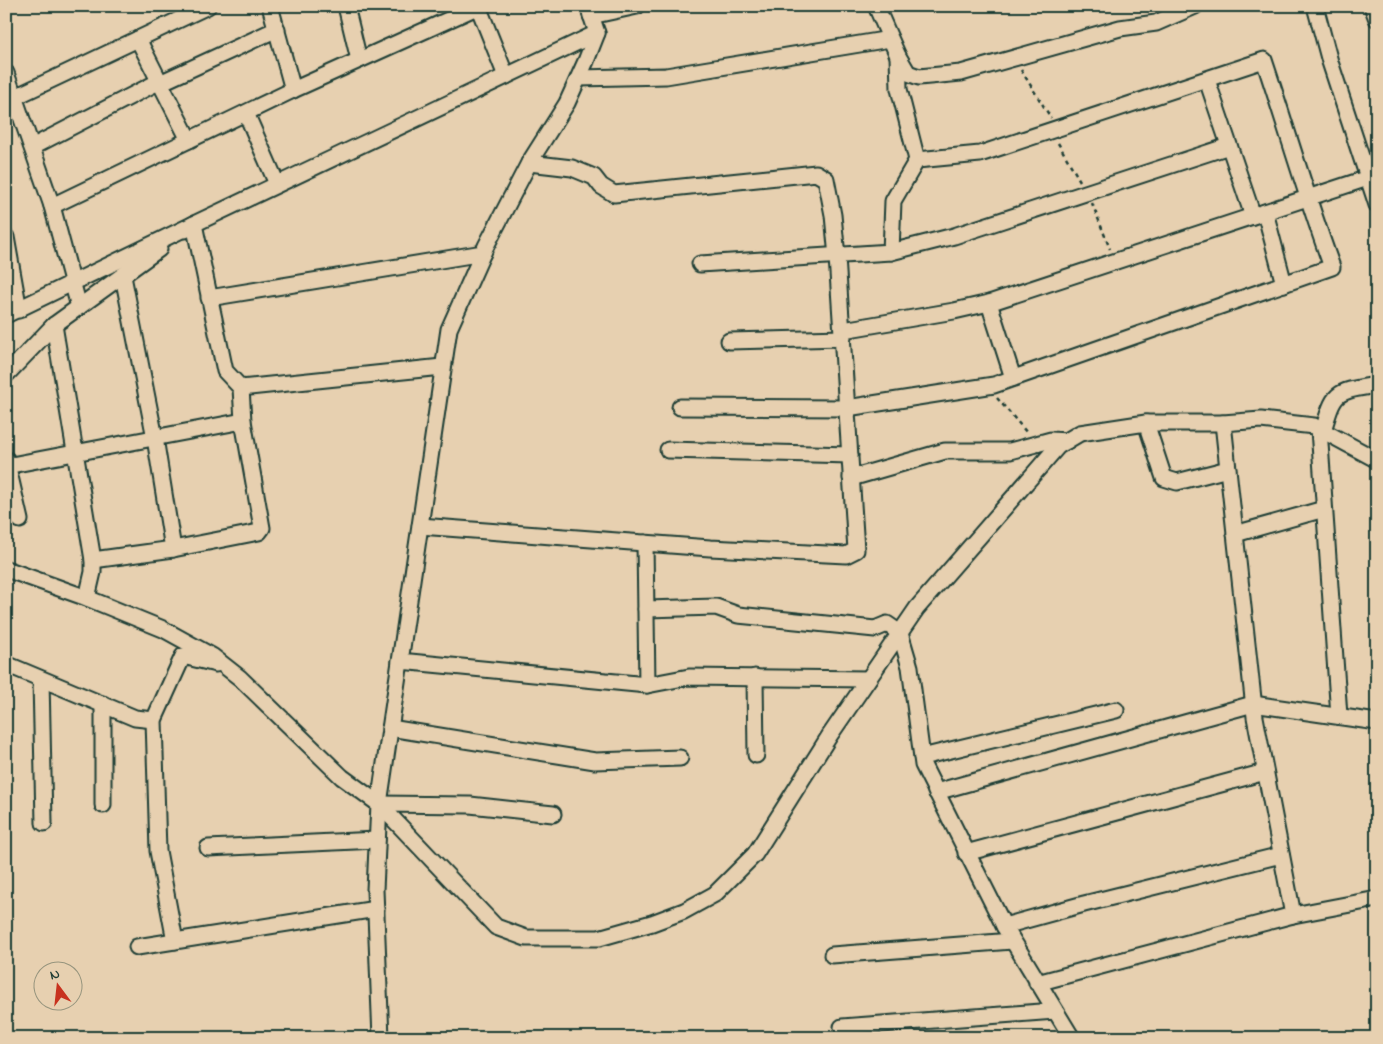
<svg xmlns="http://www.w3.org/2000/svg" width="1383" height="1044" font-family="'Indie Flower',sans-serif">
<rect width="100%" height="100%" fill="#e7d0b0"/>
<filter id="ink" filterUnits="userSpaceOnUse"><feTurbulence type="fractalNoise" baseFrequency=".02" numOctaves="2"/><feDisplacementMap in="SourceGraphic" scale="10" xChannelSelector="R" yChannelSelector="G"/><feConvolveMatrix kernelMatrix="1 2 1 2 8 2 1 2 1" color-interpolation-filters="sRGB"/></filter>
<g filter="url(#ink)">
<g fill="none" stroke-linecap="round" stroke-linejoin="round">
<!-- minor casing -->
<g stroke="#1f3d34" stroke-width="19">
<g id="minor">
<polyline points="270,6 293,90"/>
<polyline points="346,6 359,60"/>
<polyline points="478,6 506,76"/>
<polyline points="876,6 898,56 908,73 919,77 961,73 1120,28 1156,23 1195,6"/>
<polyline points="1315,6 1330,62 1377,205"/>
<polyline points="1372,6 1377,19"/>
<polyline points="591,16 637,6"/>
<polyline points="138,39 189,140"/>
<polyline points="6,73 52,206 79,307"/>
<polyline points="579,78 666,76 890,39"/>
<polyline points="1207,80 1253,216"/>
<polyline points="160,83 277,29"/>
<polyline points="15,97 208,6"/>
<polyline points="246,113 277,184"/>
<polyline points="32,147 160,81"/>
<polyline points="52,206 293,90 479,6"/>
<polyline points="1265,212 1284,284"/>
<polyline points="185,230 194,224 597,33"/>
<polyline points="6,237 19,310"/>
<polyline points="891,252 893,201 917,160 899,89 898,56"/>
<polyline points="700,264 891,252 954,236 1229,146"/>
<polyline points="123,276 155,438 173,549"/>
<polyline points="209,298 483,253"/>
<polyline points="989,303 1013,378"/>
<polyline points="6,315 194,224 225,371 241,388 243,421 262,528 259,532 173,549 93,560"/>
<polyline points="54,325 93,560 93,572 87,598"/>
<polyline points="843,330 954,311 989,303 1377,175"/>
<polyline points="729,341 843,338"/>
<polyline points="6,375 54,325 159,249"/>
<polyline points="241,388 442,367"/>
<path d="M680 407 847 408 994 385 1332 267C1307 199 1287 129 1264 60L980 154 917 160"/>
<polyline points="1146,423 1164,478 1177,482 1228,469"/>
<polyline points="1223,423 1255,717 1293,915"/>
<polyline points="1319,429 1339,716"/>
<path d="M1323 431C1335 390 1335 392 1377 385"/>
<polyline points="668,450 850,455"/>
<polyline points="6,459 20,520"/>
<polyline points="6,466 243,421"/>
<polyline points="851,478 945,451 1010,451 1051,440 1067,441"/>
<polyline points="420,526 710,548 846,555 856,550 837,257 833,215 826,179 816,173 614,194 601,186 594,177 572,168 529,163"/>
<polyline points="1235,534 1324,509"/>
<polyline points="645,543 647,685"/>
<polyline points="6,569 87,598 163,629 212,656 240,678 342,777 379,804 496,927 526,938 599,938 652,923 684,911 715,894 755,854 830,735 917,608 1058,446 1080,433 1146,423 1223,423 1261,420 1314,426 1377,460"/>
<polyline points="646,609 716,607 738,615 875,629 887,624 900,633 910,667 923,765 1004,926 1072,1038"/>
<polyline points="400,661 647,685 689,677 868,679"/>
<polyline points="6,664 135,718 154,720"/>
<polyline points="755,677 756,755"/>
<polyline points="41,679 44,823"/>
<polyline points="103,704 103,805"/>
<polyline points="390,728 595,761 680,758"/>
<polyline points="922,757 1116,710"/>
<polyline points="936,792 1253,704 1377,722"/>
<polyline points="379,804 470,805 553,814"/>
<polyline points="208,848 377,840"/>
<polyline points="966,853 1265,772"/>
<polyline points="1004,926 1084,904 1281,855"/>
<polyline points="175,941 158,851 154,720 183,656 216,664"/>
<polyline points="137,947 376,909"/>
<polyline points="832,955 1012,941"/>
<polyline points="1037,983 1293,915 1377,899"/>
<polyline points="842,1027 1055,1011"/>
<polyline points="381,1038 375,890 379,804 449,329 486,246 529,163 567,103 586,61 597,33 588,6"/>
</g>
</g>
<!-- path -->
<g stroke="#1f3d34" stroke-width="2.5" stroke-dasharray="4 4" stroke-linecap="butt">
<polyline points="1021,70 1051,118"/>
<polyline points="1058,143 1080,181"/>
<polyline points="1092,203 1110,249"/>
<polyline points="997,398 1028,434"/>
</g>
<!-- minor -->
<use href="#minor" stroke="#e7d0b0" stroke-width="15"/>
</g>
</g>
<!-- margin -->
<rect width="1383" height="1044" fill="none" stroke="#e7d0b0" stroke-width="25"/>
<rect x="12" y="12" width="1358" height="1019" fill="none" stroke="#1f3d34" stroke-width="2" filter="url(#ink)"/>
<!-- north arrow -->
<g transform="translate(58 986) rotate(345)"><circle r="24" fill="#e7d0b0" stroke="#97957e"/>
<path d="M0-4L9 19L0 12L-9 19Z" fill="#c8321e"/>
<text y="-8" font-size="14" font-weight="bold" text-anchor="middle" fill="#1f3d34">N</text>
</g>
</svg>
